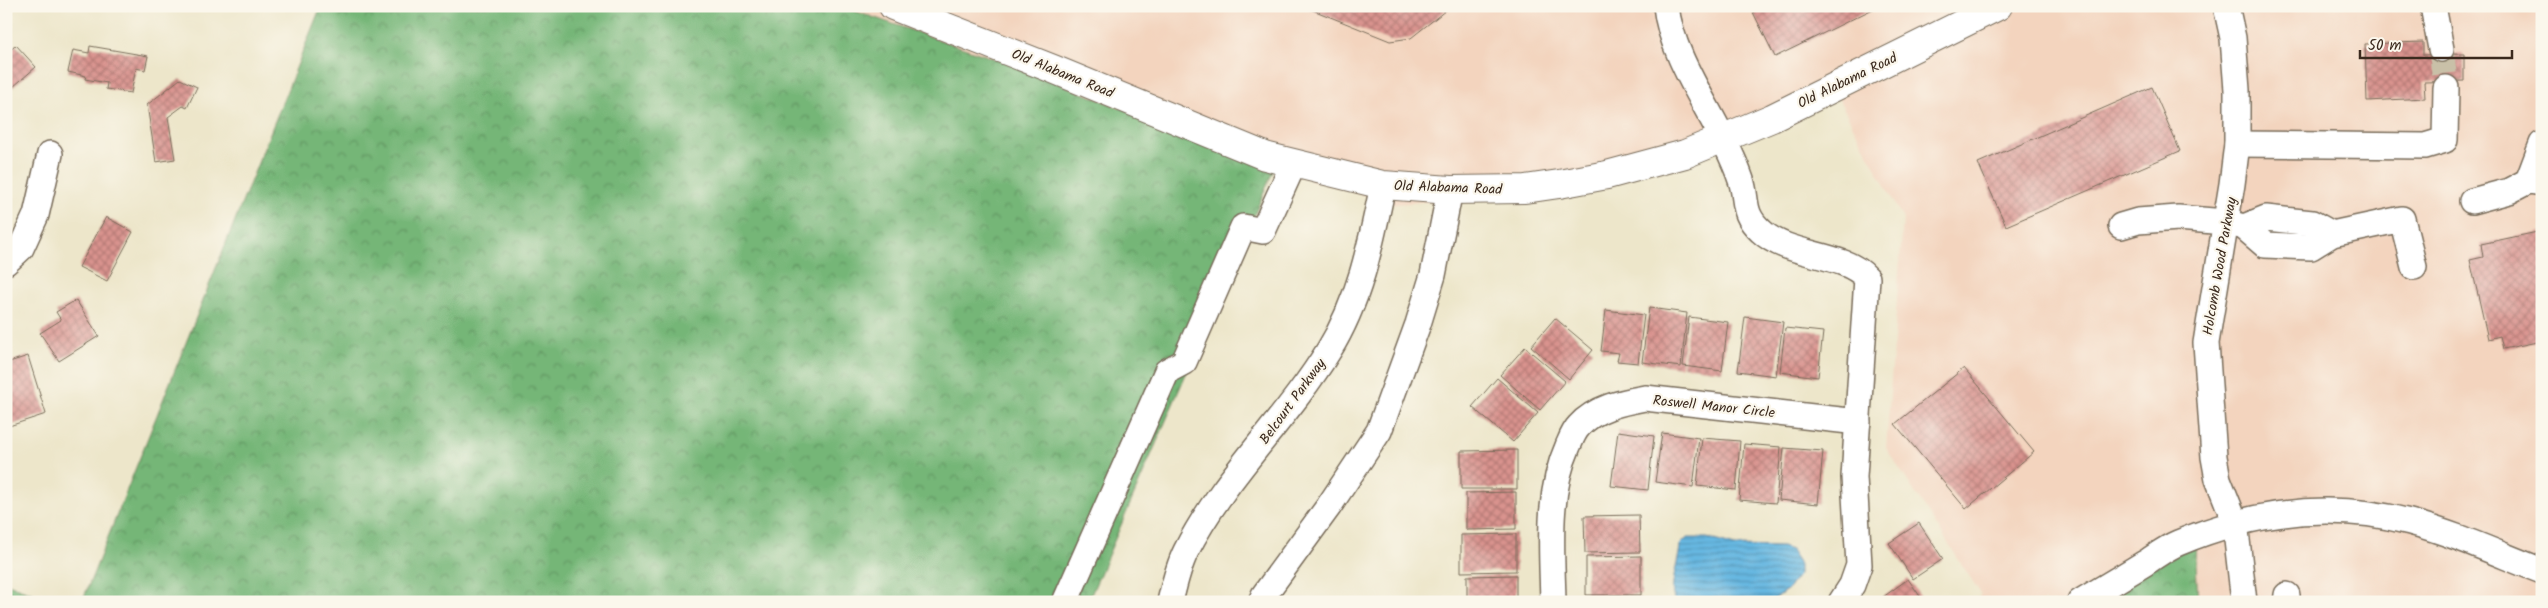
<svg xmlns="http://www.w3.org/2000/svg" width="2548" height="608" font-family="Kalam,sans-serif">
<defs>
<pattern id="forest-crowns" width="20" height="18" patternUnits="userSpaceOnUse" patternTransform="scale(1.25)"><rect width="20" height="18" fill="#75b677"/><path d="M2 6a3 3 0 1 1 6 0M12 15a3 3 0 1 1 6 0" fill="none" stroke="#619461"/></pattern>
<pattern id="water-rules" width="6" height="5" patternUnits="userSpaceOnUse" patternTransform="scale(1.25)"><rect width="6" height="5" fill="#66b7e1"/><path d="M0 2.5h6" fill="none" stroke="#5595b6"/></pattern>
<pattern id="building-cross-hatch" width="8" height="8" patternUnits="userSpaceOnUse" patternTransform="scale(1.25)"><rect width="8" height="8" fill="#d9938e"/><path d="M0 0l8 8M0 8l8-8" fill="none" stroke="#b17873"/></pattern>
</defs>
<rect width="100%" height="100%" fill="#fbf7ec"/>
<filter id="ink" filterUnits="userSpaceOnUse"><feTurbulence type="fractalNoise" baseFrequency=".02" numOctaves="2"/><feDisplacementMap in="SourceGraphic" scale="10" xChannelSelector="R" yChannelSelector="G"/><feConvolveMatrix kernelMatrix="1 2 1 2 8 2 1 2 1" color-interpolation-filters="sRGB"/></filter>
<filter id="wash" filterUnits="userSpaceOnUse"><feTurbulence type="fractalNoise" baseFrequency=".0096" numOctaves="4" result="noise"/><feDisplacementMap in="SourceGraphic" scale="20" xChannelSelector="R" yChannelSelector="G"/><feGaussianBlur stdDeviation="1.12" result="paint"/><feColorMatrix in="noise" values="0 0 0 0 0 0 0 0 0 0 0 0 0 0 0 0 0 1.4 0 .05"/><feComposite in="paint" operator="in"/></filter>
<g filter="url(#wash)">
<rect width="100%" height="100%" fill="#ede6ca"/>
<!-- built -->
<polygon fill="#f3d4be" points="840,6 2542,6 2542,602 1976,602 1981,594 1886,448 1903,219 1829,81 1742,128 1544,193 1395,204 1266,167 1005,62"/>
<!-- forest -->
<g fill="url(#forest-crowns)" stroke="#58704a">
<polygon points="321,6 840,6 1005,62 1274,169 1088,602 82,602"/>
<polygon points="2195,543 2198,602 2085,602"/>
<polygon points="6,583 53,602 6,602"/>
</g>
<!-- water -->
<path fill="url(#water-rules)" stroke="#507080" d="M1687 538H1707L1735 546 1782 547 1791 550 1799 562V574L1789 588 1771 602H1675C1668 586 1679 563 1680 545Z"/>
<g id="blocks">
<!-- building -->
<g fill="url(#building-cross-hatch)">
<polygon points="1303,6 1451,6 1411,38 1390,41"/>
<polygon points="1750,6 1879,6 1775,57"/>
<polygon points="2423,42 2423,55 2464,54 2464,81 2424,82 2425,98 2367,101 2365,44"/>
<polygon points="16,45 36,67 6,93 6,54"/>
<polygon points="90,46 148,56 145,70 136,68 131,93 106,89 107,83 85,79 86,76 68,72 73,50 89,53"/>
<polygon points="180,79 197,87 187,108 183,106 168,117 175,159 156,162 147,105"/>
<polygon points="2152,87 2180,151 2006,226 1978,163"/>
<polygon points="106,217 133,232 107,281 79,267"/>
<polygon points="2542,231 2542,341 2503,349 2500,336 2488,339 2470,260 2483,257 2481,244"/>
<polygon points="76,300 99,336 59,361 40,333 61,320 56,312"/>
<polygon points="1649,308 1687,313 1681,367 1642,362"/>
<polygon points="1606,310 1644,315 1638,363 1617,361 1619,353 1601,351"/>
<polygon points="1689,317 1728,322 1722,371 1683,366"/>
<polygon points="1745,317 1783,322 1776,376 1738,371"/>
<polygon points="1555,318 1593,350 1569,379 1531,346"/>
<polygon points="1785,328 1823,332 1818,377 1780,372"/>
<polygon points="1525,347 1565,381 1540,410 1500,375"/>
<polygon points="28,356 46,414 6,427 6,363"/>
<polygon points="1964,368 2034,452 1966,509 1895,424"/>
<polygon points="1497,378 1538,413 1513,442 1472,407"/>
<polygon points="1618,431 1654,436 1648,490 1611,486"/>
<polygon points="1662,433 1699,438 1693,487 1655,482"/>
<polygon points="1702,438 1740,441 1736,490 1697,486"/>
<polygon points="1744,444 1781,447 1776,503 1739,500"/>
<polygon points="1784,448 1823,451 1818,504 1779,500"/>
<polygon points="1517,450 1517,489 1461,489 1461,451"/>
<polygon points="1516,492 1516,529 1466,530 1466,493"/>
<polygon points="1639,515 1640,552 1585,553 1584,516"/>
<polygon points="1919,523 1943,559 1913,579 1889,543"/>
<polygon points="1516,534 1516,571 1461,572 1461,535"/>
<polygon points="1641,556 1641,595 1586,595 1586,557"/>
<polygon points="1516,575 1516,602 1467,602 1467,576"/>
<polygon points="1908,579 1924,602 1881,602 1879,600"/>
<rect x="1584" y="598" width="56" height="4"/>
</g>
</g>
</g>
<g filter="url(#ink)">
<use href="#blocks" fill-opacity="0" stroke="#796c5a" stroke-width="1"/>
<g fill="none" stroke-linecap="round" stroke-linejoin="round">
<!-- minor-tunnel -->
<polyline stroke="#c9c0a8" stroke-width="25" stroke-dasharray="25 12" stroke-linecap="butt" points="2441,49 2446,88"/>
<!-- minor casing -->
<g stroke="#796c5a" stroke-width="28">
<g id="minor">
<path d="M1666 6C1672 64 1722 123 1741 180 1748 201 1741 213 1761 231 1788 257 1844 252 1867 278L1854 477 1859 565 1852 585 1841 602"/>
<polyline points="2226,6 2233,38 2237,90 2237,144 2232,184 2206,343 2214,457 2218,479 2235,522 2244,602"/>
<polyline points="2433,6 2441,49"/>
<polyline points="2237,144 2425,146 2445,140 2446,88"/>
<polyline points="2528,181 2542,144"/>
<polyline points="2472,201 2509,191 2528,181 2542,183"/>
<polyline points="2121,226 2138,221 2178,218 2225,222 2244,227 2265,245 2311,247 2332,234 2402,219 2414,267"/>
<polyline points="2244,227 2266,218 2312,223 2332,234"/>
<polyline points="6,262 21,248 36,215 50,154"/>
<polyline points="1065,602 1167,371 1184,362 1243,227 1263,231 1293,165"/>
<path d="M1170 602C1174 585 1178 567 1186 551 1223 478 1286 420 1329 350 1360 300 1371 243 1383 185"/>
<polyline points="1261,602 1264,595 1329,506 1379,431 1418,324 1433,275 1450,190"/>
<path d="M1553 602C1552 550 1546 495 1568 446 1571 439 1574 431 1579 426 1595 408 1622 402 1645 398L1858 422"/>
<path d="M2080 602C2102 589 2124 576 2145 563 2156 556 2166 548 2178 543 2252 512 2331 501 2410 522 2455 534 2498 554 2542 571"/>
<polyline points="2286,602 2287,595"/>
</g>
</g>
<!-- major casing -->
<g stroke="#796c5a" stroke-width="30">
<polyline id="major" points="893,6 1053,69 1265,156 1383,185 1450,190 1525,189 1559,184 1607,175 1685,154 1772,118 1998,6"/>
</g>
<!-- minor -->
<use href="#minor" stroke="#fff" stroke-width="25"/>
<!-- major -->
<use href="#major" stroke="#fff" stroke-width="28"/>
</g>
</g>
<g text-anchor="middle" stroke-width="4.5" stroke-linejoin="round" paint-order="stroke">
<!-- street labels -->
<g font-size="14" fill="#3b2a1e" stroke="#fbf7ec">
<text transform="translate(1063 73) rotate(22)" y="5">Old Alabama Road</text>
<text transform="translate(1847 80) rotate(-26)" y="5">Old Alabama Road</text>
<text transform="translate(1448 187) rotate(2)" y="5">Old Alabama Road</text>
<text transform="translate(2219 266) rotate(-80)" y="5">Holcomb Wood Parkway</text>
<text transform="translate(1292 401) rotate(-54)" y="5">Belcourt Parkway</text>
<text transform="translate(1714 406) rotate(6)" y="5">Roswell Manor Circle</text>
</g>
</g>
<!-- margin -->
<rect width="2548" height="608" fill="none" stroke="#fbf7ec" stroke-width="25"/>
<!-- scale -->
<path d="M2360 50v8h152v-8" fill="none" stroke="#3b2a1e" stroke-width="2.5"/>
<text x="2368" y="50" font-size="15" fill="#3b2a1e" stroke="#fbf7ec" stroke-width="4" paint-order="stroke">50 m</text>
</svg>
